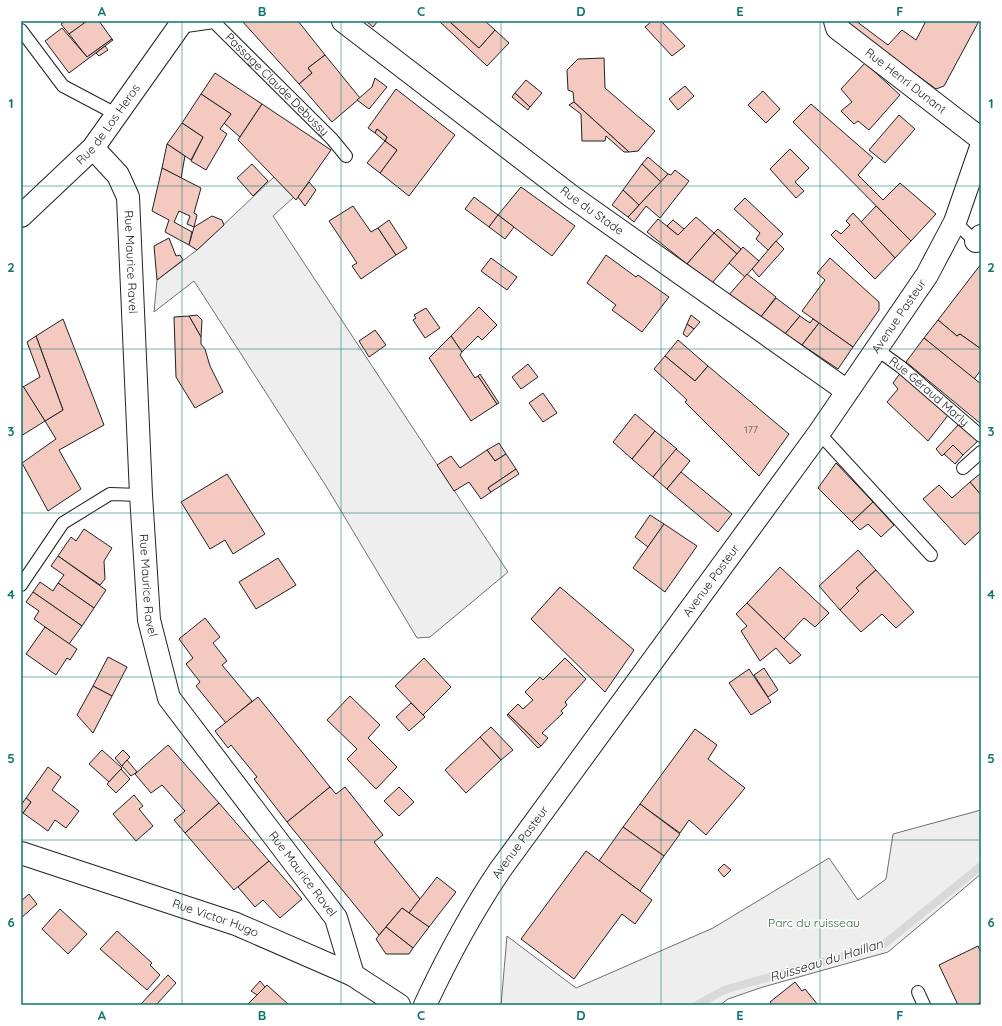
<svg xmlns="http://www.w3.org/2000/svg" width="1002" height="1026" font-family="Quicksand,sans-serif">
<rect width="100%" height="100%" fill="#fff"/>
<!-- green -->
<g fill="#eee" stroke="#6f6f6f">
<polygon points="274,177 294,197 273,216 508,572 430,637 417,638 326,486 194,281 154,312 157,280 197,250"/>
<polygon points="981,810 981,874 888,952 763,987 728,999 720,1005 501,1005 507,936 576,988 713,928 829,858 858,900 886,879 893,834"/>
</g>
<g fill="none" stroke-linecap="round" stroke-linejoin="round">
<!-- stream -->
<polyline stroke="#d9d9d9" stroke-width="8" points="697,1005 724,990 883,945 981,866"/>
</g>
<!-- building -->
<g fill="#f3c9c0" stroke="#222">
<polygon points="65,21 82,21 84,24 69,34 61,24"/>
<polygon points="87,21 99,21 112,39 87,57 69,34"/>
<polygon points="242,21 298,21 325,55 308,68 312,73 299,84"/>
<polygon points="366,21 378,21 373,27"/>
<polygon points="439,21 449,21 479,48 495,30 509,43 487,66"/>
<polygon points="449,21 485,21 495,30 479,48"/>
<polygon points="652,21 661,21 685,46 672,56 645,27"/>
<polygon points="851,21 856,21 888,45 902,30 916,40 926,21 979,21 944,86 936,89 847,24"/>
<polygon points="62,28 87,57 112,39 113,40 69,73 45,41"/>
<polygon points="105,46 108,50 99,56 96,53"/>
<polygon points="325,55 360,98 332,122 299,84 312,73 308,68"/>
<polygon points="604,58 605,88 655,131 638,151 629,152 574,102 573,92 568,90 567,70 578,59"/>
<polygon points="865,63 900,95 869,130 858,121 854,124 841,111 852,102 841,89"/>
<polygon points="215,73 262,104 240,137 224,123 231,114 201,94"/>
<polygon points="375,78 387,87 369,109 357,100 372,87"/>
<polygon points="526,80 542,93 530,107 515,93"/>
<polygon points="685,86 694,96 678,110 669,99"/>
<polygon points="396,89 455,135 409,196 380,173 397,150 385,141 387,137 377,129 375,133 368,128"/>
<polygon points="763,91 780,109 766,123 748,105"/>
<polygon points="515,93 530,107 528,110 512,97"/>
<polygon points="201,94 231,114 220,129 227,134 206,170 191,161 203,137 182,123"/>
<polygon points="574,102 629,152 624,152 606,136 605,141 582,141 581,114 569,105"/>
<polygon points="262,104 331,150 296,200 238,140"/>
<polygon points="811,104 873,158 858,175 883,200 900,183 936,214 911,241 793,122"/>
<polygon points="899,115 915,129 885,163 869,150"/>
<polygon points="182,123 203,137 191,160 167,144"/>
<polygon points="377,129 387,137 385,141 375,133"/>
<polygon points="385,141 397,150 380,173 367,163"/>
<polygon points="167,144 185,156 181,178 162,168"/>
<polygon points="790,149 809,168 795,182 804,191 796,198 770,169"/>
<polygon points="648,157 668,174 661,182 642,164"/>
<polygon points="252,164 268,181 253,196 237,178"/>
<polygon points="642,164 661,182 639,205 623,190"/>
<polygon points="162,168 201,188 194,213 197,215 194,227 187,224 190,216 179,211 174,222 192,232 189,245 165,232 169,220 152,211"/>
<polygon points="675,170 689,181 660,218 646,206 634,222 628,217 668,174 671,175"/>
<polygon points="309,182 316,190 305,206 298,197"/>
<polygon points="521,187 575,226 552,256 498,215"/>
<polygon points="623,190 639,205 628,217 612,205"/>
<polygon points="474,197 498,215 489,227 465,209"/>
<polygon points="745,198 783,234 768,250 756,239 760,233 734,209"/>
<polygon points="353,206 371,232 378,228 396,255 361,279 352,266 357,263 329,221"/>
<polygon points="876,206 911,241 895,258 861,222"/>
<polygon points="853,213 895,258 875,279 831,235 836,230 841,234 850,225 846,221"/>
<polygon points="498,215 514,227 505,239 489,227"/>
<polygon points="212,216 222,220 224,225 197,250 189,245 194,227"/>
<polygon points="696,217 714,233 687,264 647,232 658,219 678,235"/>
<polygon points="389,220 407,248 396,255 378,228"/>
<polygon points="673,220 684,229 678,235 667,226"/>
<polygon points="718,229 741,249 737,254 714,233"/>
<polygon points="714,233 737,254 712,283 687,264"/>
<polygon points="169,238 176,256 180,255 183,260 157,280 154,246"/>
<polygon points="776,241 784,249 759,277 752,269"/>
<polygon points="743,247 759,261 745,277 729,263"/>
<polygon points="606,255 636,277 638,275 669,297 642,332 612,310 616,305 587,283"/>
<polygon points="491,258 517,277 507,290 481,271"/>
<polygon points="830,258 879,302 879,310 853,347 802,311 825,280 817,273"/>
<polygon points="981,264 981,349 960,334 957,336 938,320"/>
<polygon points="747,274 776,297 760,318 728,296"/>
<polygon points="776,298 800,316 785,334 760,318"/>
<polygon points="479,307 497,325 482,340 478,336 462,352 451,336"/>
<polygon points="426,308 440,328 425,338 413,320 416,318 414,315"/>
<polygon points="197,315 202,320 201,337 189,316"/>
<polygon points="691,315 700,322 694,329 687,324"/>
<polygon points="189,316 201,337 201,344 205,349 210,366 223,392 195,408 176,377 174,317"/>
<polygon points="800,316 810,323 813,319 819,323 802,345 785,334"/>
<polygon points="63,319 104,425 59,450 81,489 48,511 22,463 56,439 45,421 63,410 36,336"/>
<polygon points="938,320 957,336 960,334 981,349 981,370 974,379 924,338"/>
<polygon points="819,323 853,347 838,369 802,345"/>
<polygon points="687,324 694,329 687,337 683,334"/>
<polygon points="375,330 386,345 369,357 359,341"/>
<polygon points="36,336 63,410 45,421 23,387 40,377 27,342"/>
<polygon points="451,336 462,352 460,355 475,378 478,376 497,404 471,421 429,358"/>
<polygon points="924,338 981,384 981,424 906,362"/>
<polygon points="678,340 708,366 695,381 665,356"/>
<polygon points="665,356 695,381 708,366 789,434 759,476 685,402 687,400 654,369"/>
<polygon points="528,364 538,377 521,389 512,377"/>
<polygon points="901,372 949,414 928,441 887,402 898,389 893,383"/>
<polygon points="480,374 499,403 497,404 478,376"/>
<polygon points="23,386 45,421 21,436 21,387"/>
<polygon points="543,393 557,413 543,422 529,403"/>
<polygon points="635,414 655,431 632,459 613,442"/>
<polygon points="960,423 979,440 963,455 953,445 942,456 936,449"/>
<polygon points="655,431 677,449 653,477 632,459"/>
<polygon points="499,443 506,454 495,461 487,450"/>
<polygon points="953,445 963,455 955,464 944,454"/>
<polygon points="676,449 690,461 667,489 653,477"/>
<polygon points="487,450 495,461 506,454 516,469 488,488 491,492 481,499 469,482 454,491 437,465 451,456 460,468"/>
<polygon points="836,463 873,502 852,522 818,488"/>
<polygon points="516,469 519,474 491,492 488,488"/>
<polygon points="681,472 732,514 718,532 667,489"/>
<polygon points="981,473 981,495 970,482"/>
<polygon points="227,474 265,534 233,554 225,540 210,549 181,502"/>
<polygon points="970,482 981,495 981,530 965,545 923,499 939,485 952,498"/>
<polygon points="873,502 894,525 881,537 868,524 860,530 852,522"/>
<polygon points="650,515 664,524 648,547 635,537"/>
<polygon points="664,524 697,546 665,592 633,568"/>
<polygon points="84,529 112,548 104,561 105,579 100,585 58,556 71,537 76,541"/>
<polygon points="858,550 876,570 856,588 859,591 840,610 819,586"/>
<polygon points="58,556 106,590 94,608 58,583 64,575 51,566"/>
<polygon points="278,558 296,585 256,609 239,582"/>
<polygon points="780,567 829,613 815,627 804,618 784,639 747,603"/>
<polygon points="876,570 914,612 896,628 882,614 861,632 840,610 859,591 856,588"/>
<polygon points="40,582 53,591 58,583 94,608 82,626 33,592"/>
<polygon points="560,587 634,650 605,692 531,619"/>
<polygon points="33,592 82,626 69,644 34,619 39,611 26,602"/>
<polygon points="747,603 784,639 801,655 790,664 776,648 760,661 741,631 747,626 736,614"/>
<polygon points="205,618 220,637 213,643 227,661 222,665 252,701 226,723 196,686 200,682 186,664 193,658 179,639"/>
<polygon points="45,627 77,649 70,660 67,658 56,675 26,654"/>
<polygon points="108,657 127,667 112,696 93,686"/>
<polygon points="424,658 451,687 423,715 395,686"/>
<polygon points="565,658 586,679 565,702 567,705 561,711 563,713 542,733 548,738 541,746 508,714 518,704 523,709 533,700 525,692 540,677 543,680"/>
<polygon points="764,668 778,690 768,697 754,675"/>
<polygon points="749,669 771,702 751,715 729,683"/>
<polygon points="93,686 112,696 93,733 77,715"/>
<polygon points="350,696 380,725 368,738 397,767 376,789 347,759 357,749 327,720"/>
<polygon points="258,697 330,787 287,822 254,779 257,777 231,745 228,748 215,731"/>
<polygon points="411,703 425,717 409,731 396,717"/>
<polygon points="508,714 541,746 538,748 507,715"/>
<polygon points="491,727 513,750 501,760 480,737"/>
<polygon points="695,729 717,745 708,759 745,788 706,835 689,820 680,833 640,804"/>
<polygon points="480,737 501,760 466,793 445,770"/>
<polygon points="168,745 219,803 185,833 174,820 185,811 162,785 151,793 135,774"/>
<polygon points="102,750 122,768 109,782 89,764"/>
<polygon points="123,750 130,757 122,766 115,758"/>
<polygon points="127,760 137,772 131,776 122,766"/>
<polygon points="48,767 61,777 52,790 79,811 66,828 55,820 48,831 23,813 31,802 26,798"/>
<polygon points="121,769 130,779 116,793 107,784"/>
<polygon points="330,787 336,794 345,787 383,835 374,842 420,899 409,913 402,908 379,935 287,822"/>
<polygon points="399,787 414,802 399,816 384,801"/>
<polygon points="134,795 143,806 139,809 153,826 136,841 113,814"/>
<polygon points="26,798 31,802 23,813 21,812 21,805"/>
<polygon points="219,803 269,861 234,890 185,833"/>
<polygon points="640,804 680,834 664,856 623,827"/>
<polygon points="623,827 664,856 640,891 599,861"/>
<polygon points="586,851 652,900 635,924 622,914 574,979 521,939"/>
<polygon points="269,861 302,899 280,918 263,900 255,907 238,887"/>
<polygon points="724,864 731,870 724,877 718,870"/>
<polygon points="437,877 456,892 429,927 409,913"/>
<polygon points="29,894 37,904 21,918 21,901"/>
<polygon points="402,908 429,927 413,948 386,927"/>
<polygon points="60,909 87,934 68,954 42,929"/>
<polygon points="386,927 413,948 409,954 386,954 376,939"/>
<polygon points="117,931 152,963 150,965 160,975 147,990 100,949"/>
<polygon points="978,946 981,953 981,1002 976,1005 958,1005 939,965"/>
<polygon points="168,975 176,983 156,1005 140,1005"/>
<polygon points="260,981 265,987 257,995 251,991"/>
<polygon points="795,982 802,991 805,989 818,1005 772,1005 770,1002"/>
<polygon points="267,985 289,1005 247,1005"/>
</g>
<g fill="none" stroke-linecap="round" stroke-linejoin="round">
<!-- lane casing -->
<g stroke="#222" stroke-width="14">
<g id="lane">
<path id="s1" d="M177 25 179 27 214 22 332 139 346 156"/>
<polyline points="21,30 63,86 116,114"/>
<polyline points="955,222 979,245"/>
<path id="s2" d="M876 349 901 367 981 436"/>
<polyline points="819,433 931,555"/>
<polyline points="963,468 981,452"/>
<polyline points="21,585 63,523 110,494 141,495"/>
<polyline points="918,992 924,1005"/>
</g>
</g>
<!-- street casing -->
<g stroke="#222" stroke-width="24">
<g id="street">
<path id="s3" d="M343 21 571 196 847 391"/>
<path id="s4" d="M835 21 837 28 981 139"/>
<path id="s5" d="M93 148 118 175 128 197 141 495 149 620 169 698 336 918 353 975"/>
<polyline points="976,241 981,236"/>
</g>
</g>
<!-- secondary casing -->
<g stroke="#222" stroke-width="24">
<g id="secondary">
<path id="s6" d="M21 216 93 148 183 21"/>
<path id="s7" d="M21 853 236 924 353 975 399 1005"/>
<path id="s8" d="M425 1005C447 958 471 913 500 870L819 433 927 275 955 222 981 147"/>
</g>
</g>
<!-- lane -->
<use href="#lane" stroke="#fff" stroke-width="12"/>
<!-- street -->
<use href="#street" stroke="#fff" stroke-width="22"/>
<!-- secondary -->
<use href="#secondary" stroke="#fff" stroke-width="22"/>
</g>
<!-- grid -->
<path fill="none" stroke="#0f766e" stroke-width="1" stroke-opacity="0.55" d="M182 21V1005M341 21V1005M501 21V1005M661 21V1005M820 21V1005M21 186H981M21 349H981M21 513H981M21 677H981M21 840H981"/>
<g text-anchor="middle" stroke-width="3" stroke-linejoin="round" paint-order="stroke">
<!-- number labels -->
<g font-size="10" fill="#564c4a">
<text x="751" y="433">177</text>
</g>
<!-- street labels -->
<g font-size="12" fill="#222" stroke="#fff">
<text dy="4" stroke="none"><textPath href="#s4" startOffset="94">Rue Henri Dunant</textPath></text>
<text dy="4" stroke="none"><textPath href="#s1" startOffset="127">Passage Claude Debussy</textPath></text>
<text dy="4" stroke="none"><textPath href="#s6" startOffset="127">Rue de Los Heros</textPath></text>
<text dy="4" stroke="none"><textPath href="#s3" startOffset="313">Rue du Stade</textPath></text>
<text dy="4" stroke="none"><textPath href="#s5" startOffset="126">Rue Maurice Ravel</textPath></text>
<text dy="4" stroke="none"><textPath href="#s8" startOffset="837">Avenue Pasteur</textPath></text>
<text dy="4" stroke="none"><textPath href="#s2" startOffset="68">Rue Géraud Marly</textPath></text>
<text dy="4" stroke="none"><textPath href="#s8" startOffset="513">Avenue Pasteur</textPath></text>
<text dy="4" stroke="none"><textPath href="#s5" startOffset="450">Rue Maurice Ravel</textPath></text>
<text dy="4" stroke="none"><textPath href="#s8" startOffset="189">Avenue Pasteur</textPath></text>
<text dy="4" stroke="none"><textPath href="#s5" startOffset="786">Rue Maurice Ravel</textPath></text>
<text dy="4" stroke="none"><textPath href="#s7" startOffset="205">Rue Victor Hugo</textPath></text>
</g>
<!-- park labels -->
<g font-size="12" fill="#2f5e38" stroke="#fff">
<text x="814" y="927">Parc du ruisseau</text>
</g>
<!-- water labels -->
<g font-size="13" font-style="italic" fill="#222" stroke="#fff">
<text transform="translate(826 960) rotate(-17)" y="5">Ruisseau du Haillan</text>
</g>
</g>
<!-- border -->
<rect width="1002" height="1026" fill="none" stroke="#ffffff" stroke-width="44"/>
<rect x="22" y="22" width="958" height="982" fill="none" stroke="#0f766e" stroke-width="1.5"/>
<g font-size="13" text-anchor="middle" font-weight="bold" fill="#0f766e">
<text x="102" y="16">A</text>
<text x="262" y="16">B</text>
<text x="421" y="16">C</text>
<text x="581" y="16">D</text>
<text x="740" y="16">E</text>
<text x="900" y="16">F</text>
<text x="11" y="108">1</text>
<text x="991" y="108">1</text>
<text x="11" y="272">2</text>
<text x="991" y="272">2</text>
<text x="11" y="436">3</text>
<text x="991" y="436">3</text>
<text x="11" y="599">4</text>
<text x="991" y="599">4</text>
<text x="11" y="763">5</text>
<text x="991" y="763">5</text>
<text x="11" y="927">6</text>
<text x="991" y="927">6</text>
<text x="102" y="1020">A</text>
<text x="262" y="1020">B</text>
<text x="421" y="1020">C</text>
<text x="581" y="1020">D</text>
<text x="740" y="1020">E</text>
<text x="900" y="1020">F</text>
</g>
</svg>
